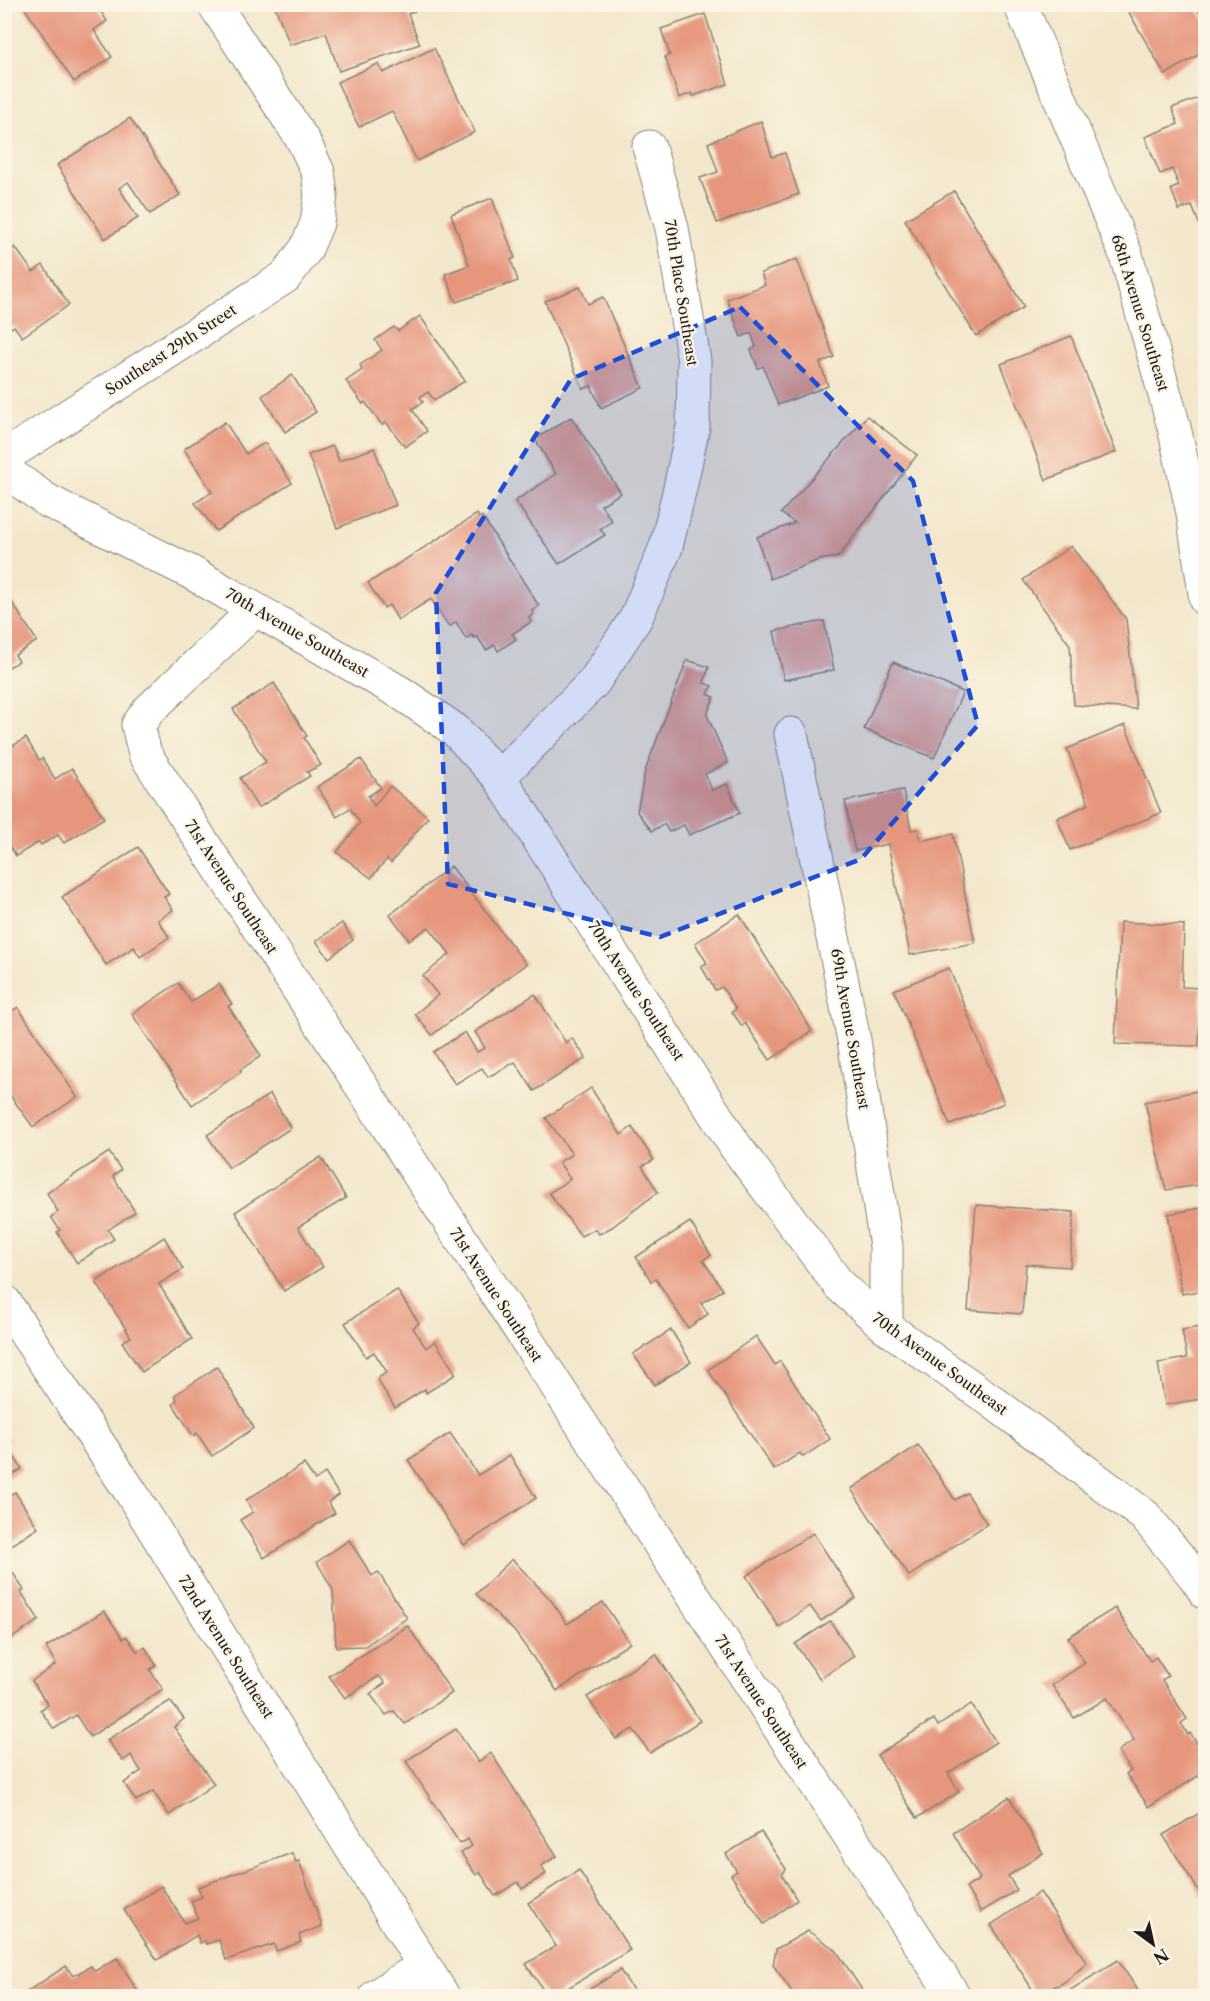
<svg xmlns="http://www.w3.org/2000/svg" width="1210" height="2001" font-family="'Libre Caslon Text',serif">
<rect width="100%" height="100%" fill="#fcf5e5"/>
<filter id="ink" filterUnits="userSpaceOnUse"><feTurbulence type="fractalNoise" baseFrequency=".0167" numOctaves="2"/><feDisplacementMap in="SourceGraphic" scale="12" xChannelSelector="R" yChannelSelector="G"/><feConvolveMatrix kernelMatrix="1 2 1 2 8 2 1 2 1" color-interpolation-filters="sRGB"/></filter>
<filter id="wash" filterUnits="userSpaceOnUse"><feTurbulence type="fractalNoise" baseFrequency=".008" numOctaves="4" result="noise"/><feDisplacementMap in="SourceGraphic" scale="24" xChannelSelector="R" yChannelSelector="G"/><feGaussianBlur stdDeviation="1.35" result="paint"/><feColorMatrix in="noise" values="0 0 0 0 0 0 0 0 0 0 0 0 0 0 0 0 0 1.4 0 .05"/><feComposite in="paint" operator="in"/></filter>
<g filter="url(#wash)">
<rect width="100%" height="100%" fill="#f3e7cb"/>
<g id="blocks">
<!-- building -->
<g fill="#e6967d">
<polygon points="22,4 96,4 107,21 94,30 112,57 74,82"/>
<polygon points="274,4 413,4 415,11 408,14 420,44 339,71 326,33 290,45"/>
<polygon points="1124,4 1194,4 1206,23 1206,50 1165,75"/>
<polygon points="705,14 728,84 693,96 692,93 679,98 665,57 670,55 661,29"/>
<polygon points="434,48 475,132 417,161 392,111 359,127 337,82 378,64 383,73"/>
<polygon points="1206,95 1206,224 1200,226 1192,206 1179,210 1171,189 1179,186 1172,169 1160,174 1145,137 1178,124 1172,108"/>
<polygon points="130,118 180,195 150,214 128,182 119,188 138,218 105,239 57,165"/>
<polygon points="761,121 772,157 785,153 799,194 717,223 700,178 718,172 708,143"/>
<polygon points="954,191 1024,307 976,336 905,220"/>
<polygon points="492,198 515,258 511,260 518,281 456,302 445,274 469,265 451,214"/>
<polygon points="15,247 33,272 43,265 69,305 22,337 14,326 6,331 4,329 4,253"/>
<polygon points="797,259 834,357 820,363 828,386 778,405 763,366 758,368 751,350 756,347 751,333 741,337 727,299 765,285 761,273"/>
<polygon points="580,287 588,304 603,297 643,388 601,408 591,386 583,389 545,301"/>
<polygon points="420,316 465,381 434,400 428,392 420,397 423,402 412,409 427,431 405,447 386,422 382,425 365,402 363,404 346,381 362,370 360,365 382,350 375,340 394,327 398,331"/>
<polygon points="1071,336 1116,452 1046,480 1001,364"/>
<polygon points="292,375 316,412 285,432 262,396"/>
<polygon points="867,416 917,455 838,557 819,560 770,579 757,537 795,523 781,513"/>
<polygon points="571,417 621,493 601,505 612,521 600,529 605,535 559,564 515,501 556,474 535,439"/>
<polygon points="225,422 246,454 265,443 292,483 216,531 195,503 212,492 184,449"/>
<polygon points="333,446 339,461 374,448 396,505 337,528 308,455"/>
<polygon points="477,514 479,518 482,516 539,606 532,611 534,614 529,617 531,622 512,634 516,639 498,651 495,645 486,650 477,636 474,638 472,635 466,639 456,622 449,627 431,599 398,620 389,605 384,608 368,583"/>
<polygon points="1071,546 1126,619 1136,709 1074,705 1070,645 1023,580"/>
<polygon points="4,590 37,641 15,655 19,661 4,670"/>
<polygon points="824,621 834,670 784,680 774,631"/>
<polygon points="687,660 709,667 704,683 712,686 708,694 714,697 707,715 728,763 705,774 712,790 727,784 740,813 689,835 684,825 669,832 664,824 652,831 637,812 645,771"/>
<polygon points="893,662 963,692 934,758 864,729"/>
<polygon points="274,683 307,736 304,738 321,765 307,772 310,776 258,808 240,778 266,762 233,709"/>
<polygon points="1125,725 1161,813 1070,850 1057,818 1089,804 1067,749"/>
<polygon points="26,738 39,760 42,758 55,779 72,768 104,818 64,843 58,835 41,845 39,842 16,856 4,838 4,751"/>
<polygon points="361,759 381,788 368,796 374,806 390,786 428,817 391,863 387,859 371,878 337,852 360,823 350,808 337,817 317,787"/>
<polygon points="903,790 911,830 918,829 920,841 953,834 975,943 910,955 888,844 855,851 845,801"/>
<polygon points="138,847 169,894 164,897 173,910 158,920 169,937 140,957 134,947 106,965 62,897"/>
<polygon points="451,866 526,964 432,1035 415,1014 438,995 423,976 450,954 429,927 409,940 390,915"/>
<polygon points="739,914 812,1031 770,1060 745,1023 742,1026 732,1012 736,1009 722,987 715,990 701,966 707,963 695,943"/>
<polygon points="1120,922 1184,925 1182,987 1201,988 1199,1046 1115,1044"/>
<polygon points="342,923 353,940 329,958 316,941"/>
<polygon points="949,968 1004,1103 950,1125 894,990"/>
<polygon points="178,983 191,1002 219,984 232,1004 228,1006 261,1056 240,1070 241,1072 192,1105 132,1014"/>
<polygon points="535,994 566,1043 572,1038 586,1058 534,1091 515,1062 488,1077 482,1068 455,1084 433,1052 465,1032 477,1052 485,1048 475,1032"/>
<polygon points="18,1007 77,1097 33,1127 4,1087 4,1016"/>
<polygon points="591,1088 621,1135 632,1127 654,1160 642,1166 658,1192 612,1227 599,1234 595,1229 581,1236 549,1193 570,1179 559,1162 572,1154 546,1118"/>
<polygon points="1206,1089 1206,1184 1166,1190 1145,1102"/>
<polygon points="270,1094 291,1128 229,1168 207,1135"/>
<polygon points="109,1152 121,1170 113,1176 135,1212 108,1230 114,1239 77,1263 57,1232 60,1230 51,1217 58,1212 47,1193"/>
<polygon points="321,1157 346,1198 298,1227 323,1267 284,1291 235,1212"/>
<polygon points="976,1205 1074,1212 1070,1267 1026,1264 1022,1314 968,1310"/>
<polygon points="1206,1207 1206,1290 1182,1294 1168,1214"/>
<polygon points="690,1222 711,1255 703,1260 723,1290 701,1303 708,1314 688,1328 656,1279 651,1281 636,1257"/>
<polygon points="164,1237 183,1269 159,1284 192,1339 142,1372 122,1342 131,1337 96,1282"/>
<polygon points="397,1290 419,1323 413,1328 426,1348 435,1341 456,1374 426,1393 425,1389 395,1408 377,1379 387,1372 374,1352 366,1357 345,1323"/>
<polygon points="1206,1326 1206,1421 1204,1421 1201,1399 1165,1405 1158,1363 1187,1358 1182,1330"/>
<polygon points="671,1330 691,1362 655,1385 633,1354"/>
<polygon points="756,1336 775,1365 780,1361 830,1439 803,1457 800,1453 774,1470 708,1370"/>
<polygon points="217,1367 254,1428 212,1456 197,1433 193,1436 173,1404 177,1400 175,1395"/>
<polygon points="5,1433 9,1440 5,1443 22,1469 4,1480"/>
<polygon points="450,1433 478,1475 510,1455 536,1498 464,1545 408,1460"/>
<polygon points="918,1445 955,1500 967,1493 987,1524 909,1576 851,1489"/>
<polygon points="304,1464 315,1480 325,1473 339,1495 328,1502 335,1513 264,1558 240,1520 253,1512 246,1500"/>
<polygon points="15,1492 38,1528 4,1550 4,1498"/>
<polygon points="813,1533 856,1598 821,1621 810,1606 779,1627 746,1576"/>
<polygon points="349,1540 372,1576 378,1572 407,1618 365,1646 336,1647 333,1590 317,1562"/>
<polygon points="512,1559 551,1600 567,1624 603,1602 630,1643 557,1691 515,1632 476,1594"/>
<polygon points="6,1562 24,1590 21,1592 39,1620 9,1640 4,1633 4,1563"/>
<polygon points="1115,1608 1150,1661 1156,1657 1168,1676 1162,1680 1187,1719 1181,1723 1188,1735 1190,1733 1206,1757 1206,1771 1149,1807 1126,1774 1131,1771 1118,1751 1134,1740 1107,1698 1074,1718 1052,1685 1085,1663 1068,1637"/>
<polygon points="104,1611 123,1639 126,1636 137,1651 145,1647 156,1665 150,1670 163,1689 90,1737 76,1715 54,1729 40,1710 48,1705 32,1681 56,1664 46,1647"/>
<polygon points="830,1621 854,1656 820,1679 795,1644"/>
<polygon points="408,1626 452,1693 405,1724 394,1711 386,1715 370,1694 385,1683 379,1676 345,1698 329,1676"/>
<polygon points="656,1654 700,1721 650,1753 633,1729 616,1739 587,1697"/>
<polygon points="170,1701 184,1719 174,1727 214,1784 169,1815 153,1791 136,1801 124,1783 141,1771 131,1755 123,1761 107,1740"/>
<polygon points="971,1704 996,1742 948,1773 959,1792 917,1818 877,1755 934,1719 938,1726"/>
<polygon points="456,1729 478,1762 491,1753 557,1856 541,1866 546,1874 522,1889 518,1882 495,1896 480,1872 476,1875 461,1853 472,1846 468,1839 460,1844 406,1761"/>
<polygon points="1009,1797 1043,1853 1008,1876 1017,1890 981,1912 966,1888 980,1879 953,1833"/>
<polygon points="1206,1809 1206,1902 1163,1835"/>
<polygon points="761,1832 786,1869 782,1875 797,1900 764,1924 731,1875 737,1871 726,1854"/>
<polygon points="292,1853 296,1862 299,1861 322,1926 299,1935 301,1942 276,1951 274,1944 226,1960 219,1940 206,1944 205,1941 200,1943 197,1935 157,1960 124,1910 161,1886 185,1923 198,1918 191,1901 202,1897 198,1887"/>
<polygon points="579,1870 630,1950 555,1996 547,1996 526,1964 556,1946 528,1903"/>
<polygon points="1040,1892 1087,1963 1063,1983 1036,1995 991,1925"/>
<polygon points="808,1931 836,1950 866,1996 795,1996 773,1965 776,1949"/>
<polygon points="117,1958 140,1995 139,1996 31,1996 28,1991 66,1966 73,1976 91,1966 95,1971"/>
<polygon points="1118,1960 1139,1992 1132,1996 1061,1996"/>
<polygon points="620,1970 637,1996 579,1996"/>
</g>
</g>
</g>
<g filter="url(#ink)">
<use href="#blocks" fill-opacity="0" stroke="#888274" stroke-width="1.5"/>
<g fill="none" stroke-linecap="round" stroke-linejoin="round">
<!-- minor casing -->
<g stroke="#888274" stroke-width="35">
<g id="minor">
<polyline points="1020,4 1126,255 1174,427 1193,513 1206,600"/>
<polyline points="4,457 285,277 306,249 317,223 321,195 318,172 304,142 214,4"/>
<polyline points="4,470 48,501 192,573 401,693 455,730 499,777 736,1147 840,1286 886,1327 993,1402 1145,1516 1195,1577 1206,1593"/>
<polyline points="255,610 149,710 138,725 145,754 954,1996"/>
<polyline points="791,734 854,1040 886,1246 886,1327"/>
<polyline points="499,777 594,682 636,618 666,547 680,488 693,427 694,361 672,228 649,147"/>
<polyline points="4,1301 132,1494 443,1996"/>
<polyline points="376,1996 423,1966"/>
</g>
</g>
<!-- minor -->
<use href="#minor" stroke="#fff" stroke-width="33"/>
</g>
</g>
<!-- marked area -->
<path fill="#1d4ed8" fill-opacity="0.2" stroke="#1d4ed8" stroke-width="4.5" stroke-dasharray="12 8" stroke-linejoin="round" d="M740 307 913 481 978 725 861 859 660 937 448 884 436 593 571 379Z"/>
<g text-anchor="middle" stroke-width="4.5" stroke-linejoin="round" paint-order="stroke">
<!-- street labels -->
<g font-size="15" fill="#1c1c1c" stroke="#fcf5e5">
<text transform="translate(681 293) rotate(81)" y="5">70th Place Southeast</text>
<text transform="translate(1140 313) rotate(73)" y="5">68th Avenue Southeast</text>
<text transform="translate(171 350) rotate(-33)" y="5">Southeast 29th Street</text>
<text transform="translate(297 633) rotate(30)" y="5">70th Avenue Southeast</text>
<text transform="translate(231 887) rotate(57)" y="5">71st Avenue Southeast</text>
<text transform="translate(636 991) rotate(57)" y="5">70th Avenue Southeast</text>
<text transform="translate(850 1029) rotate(80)" y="5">69th Avenue Southeast</text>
<text transform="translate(496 1295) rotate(57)" y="5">71st Avenue Southeast</text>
<text transform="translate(940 1364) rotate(36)" y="5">70th Avenue Southeast</text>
<text transform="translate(226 1647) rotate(58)" y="5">72nd Avenue Southeast</text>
<text transform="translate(761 1702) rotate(57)" y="5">71st Avenue Southeast</text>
</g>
</g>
<!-- margin -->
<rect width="1210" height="2001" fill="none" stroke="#fcf5e5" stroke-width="24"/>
<!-- north arrow -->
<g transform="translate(1153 1944) rotate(147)" stroke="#fcf5e5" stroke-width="4.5" paint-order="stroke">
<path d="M0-4.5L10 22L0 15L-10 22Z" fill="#1c1c1c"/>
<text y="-9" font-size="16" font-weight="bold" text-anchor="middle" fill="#1c1c1c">N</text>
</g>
</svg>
